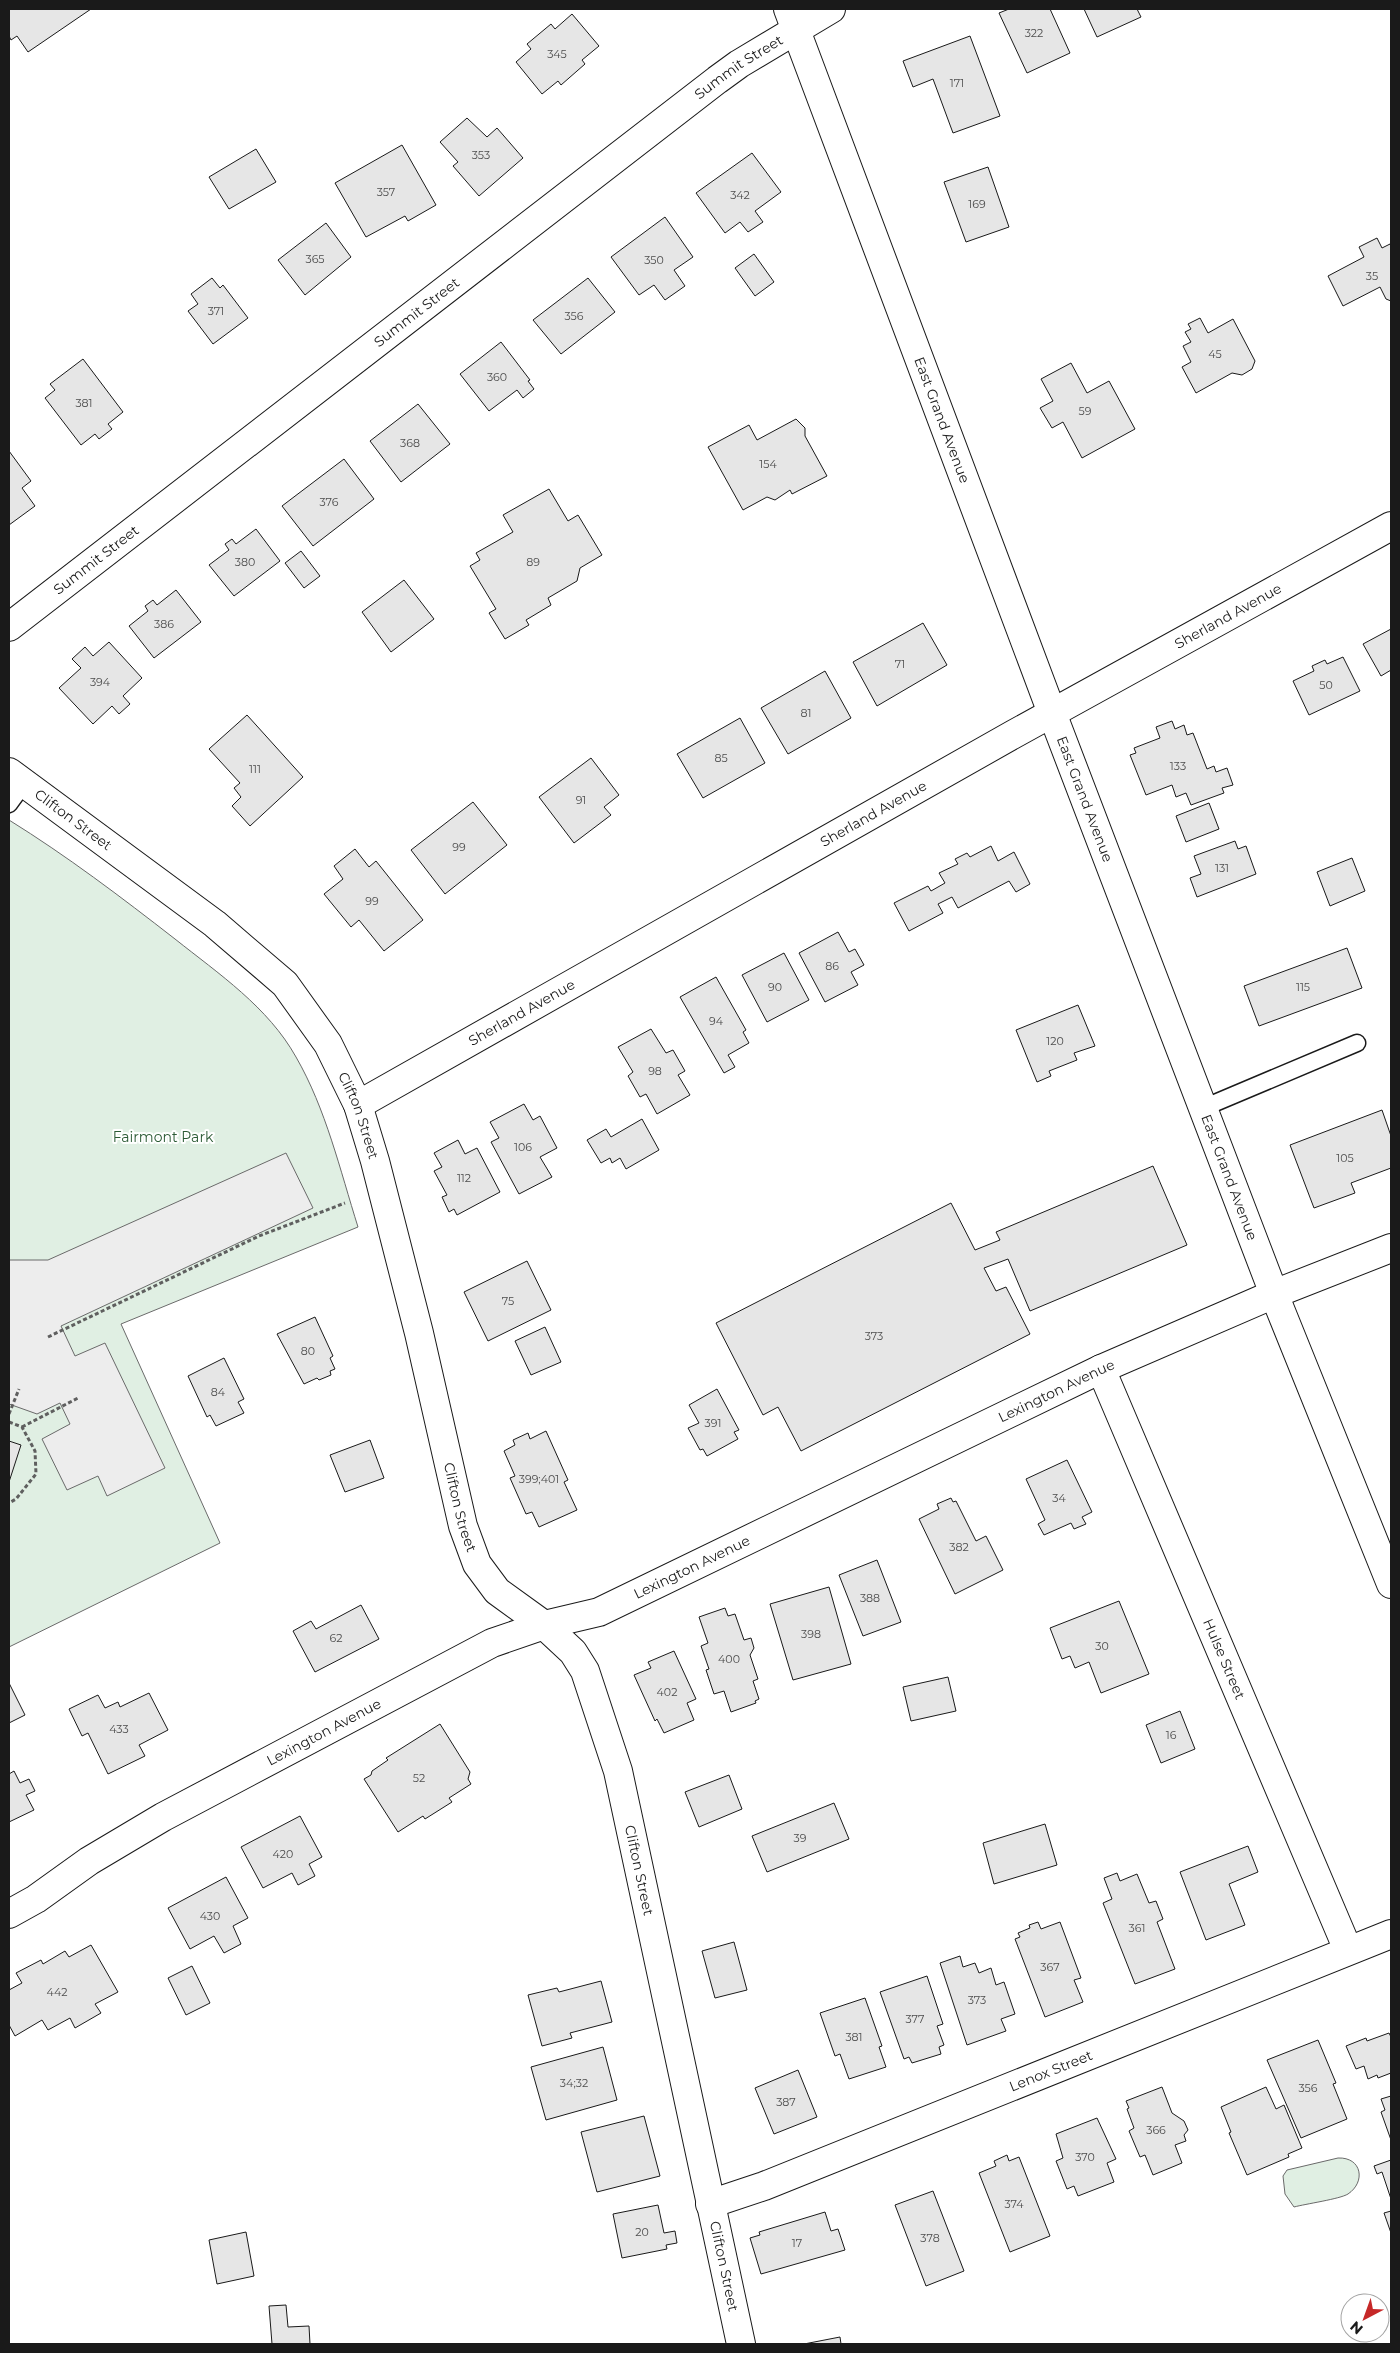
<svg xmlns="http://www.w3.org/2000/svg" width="1400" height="2353" font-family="Montserrat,sans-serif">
<rect width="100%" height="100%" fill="#fff"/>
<!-- green -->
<g fill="#e0efe3" stroke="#6a6a6a">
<path d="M9 820C67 856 121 897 175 939 219 974 268 1007 296 1057 326 1109 340 1170 358 1227L121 1324 220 1543 9 1647Z"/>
<path d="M1338 2158C1362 2157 1366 2182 1348 2194 1340 2199 1305 2204 1294 2207L1285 2194 1283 2176 1287 2170Z"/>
</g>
<!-- parking -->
<polygon fill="#ededed" stroke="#6a6a6a" points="286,1153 313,1208 61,1326 75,1356 105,1343 165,1468 107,1496 98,1476 67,1490 42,1439 70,1424 60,1403 37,1414 9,1404 9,1260 48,1260"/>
<!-- building -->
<g fill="#e6e6e6" stroke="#1a1a1a">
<polygon points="9,9 91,9 28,52 17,36 11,40 9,36"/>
<polygon points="1009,9 1050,9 1070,53 1027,73 999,13"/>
<polygon points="1084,9 1137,9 1141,17 1097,37"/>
<polygon points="572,14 599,46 582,60 585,64 561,85 558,81 542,94 516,62 531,49 527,44 551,24 555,29"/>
<polygon points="970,36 1000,116 953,133 933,79 913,87 903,61"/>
<polygon points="467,118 487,137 497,128 523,158 479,196 453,166 458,162 440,142"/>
<polygon points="402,145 436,205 408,221 405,216 366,237 335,183"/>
<polygon points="256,149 276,182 229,209 209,177"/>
<polygon points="752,153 781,192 755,211 763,222 748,232 740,222 725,233 696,193"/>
<polygon points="988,167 1009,227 966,242 944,182"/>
<polygon points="665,217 693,257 674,270 685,286 665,300 654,285 639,295 611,257"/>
<polygon points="326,223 351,257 305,295 278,260"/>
<polygon points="1377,238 1382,248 1390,244 1391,247 1391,301 1386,299 1380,287 1343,306 1328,276 1364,257 1359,247"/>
<polygon points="754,254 774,282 755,296 735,268"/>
<polygon points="212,278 220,288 223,285 248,318 213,344 188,311 198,304 191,294"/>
<polygon points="588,278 615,312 561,354 533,320"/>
<polygon points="1200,318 1208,333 1233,319 1255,361 1252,369 1242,375 1232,373 1196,393 1182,367 1191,362 1183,346 1191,342 1185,332 1191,329 1188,324"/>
<polygon points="501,342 530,380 528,381 534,389 523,398 517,390 489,411 460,374"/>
<polygon points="83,359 123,412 108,424 112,429 99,439 95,434 81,445 45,398 55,390 50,384"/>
<polygon points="1071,363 1087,393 1109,381 1135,429 1082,458 1063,422 1052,428 1040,408 1053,401 1041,379"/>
<polygon points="418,404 450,444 401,482 370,441"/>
<polygon points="796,419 805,428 805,436 827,476 792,494 790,490 775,500 767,497 743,510 708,447 749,425 757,440"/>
<polygon points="9,451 31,481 22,488 35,506 9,525"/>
<polygon points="344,459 374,499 313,546 282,506"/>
<polygon points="549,489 568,521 578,515 602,555 580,568 577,581 548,598 551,605 526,620 529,625 505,639 489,613 496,609 470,566 480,560 476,553 513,532 503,515"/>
<polygon points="256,529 280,561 234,596 209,565 229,550 225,544 232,539 236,544"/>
<polygon points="301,551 320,576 304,588 285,563"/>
<polygon points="404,580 434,619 391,652 362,612"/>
<polygon points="176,590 201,622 154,658 129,626 148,611 145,606 153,600 157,605"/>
<polygon points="923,623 947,665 877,706 853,662"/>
<polygon points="1391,629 1391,670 1381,676 1363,644"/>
<polygon points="109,642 142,678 123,696 130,704 119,714 112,706 93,724 59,688 81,668 72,659 85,647 93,656"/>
<polygon points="1343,657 1360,691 1309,715 1293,681 1314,671 1312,666 1325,660 1327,664"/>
<polygon points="825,671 851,718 788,754 761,708"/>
<polygon points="247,715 303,777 250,826 232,806 241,797 234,788 240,783 209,749"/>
<polygon points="740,718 765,763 703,798 677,754"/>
<polygon points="1172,721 1175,729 1184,725 1187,735 1193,733 1207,769 1214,766 1216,772 1227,768 1233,785 1222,788 1224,793 1191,805 1186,793 1176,797 1172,785 1146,795 1130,755 1136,753 1134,748 1160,738 1156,727"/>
<polygon points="591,758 619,795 604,807 611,815 574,843 539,797"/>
<polygon points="473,802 507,845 445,894 411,850"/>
<polygon points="1209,803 1219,829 1186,842 1176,816"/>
<polygon points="1235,841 1238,849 1246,846 1256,874 1197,897 1190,878 1201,874 1194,856"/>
<polygon points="991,846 998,861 1014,852 1030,884 1016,892 1009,881 958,908 952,897 938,904 943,913 909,931 894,903 928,886 931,891 945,883 939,873 958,864 955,859 967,853 970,857"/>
<polygon points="355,849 369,867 376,861 423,920 384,951 359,920 351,927 324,894 343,879 334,866"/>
<polygon points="1352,858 1365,891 1330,906 1317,872"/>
<polygon points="838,932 849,952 855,949 864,965 851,972 858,985 825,1002 799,953"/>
<polygon points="1347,948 1362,988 1259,1026 1244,986"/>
<polygon points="784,953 809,1000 767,1022 742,975"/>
<polygon points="716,977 746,1030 743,1032 749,1043 728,1055 735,1067 724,1073 680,997"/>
<polygon points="1078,1005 1095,1046 1074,1053 1077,1060 1049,1071 1051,1076 1037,1082 1016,1030"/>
<polygon points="651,1029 666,1053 673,1050 685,1071 678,1075 690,1095 657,1114 646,1094 640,1097 628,1076 633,1072 618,1047"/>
<polygon points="524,1104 533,1120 540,1116 557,1148 540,1157 552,1177 519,1194 491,1142 499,1138 490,1122"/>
<polygon points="1382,1110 1391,1136 1391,1168 1351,1183 1355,1193 1314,1208 1290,1145"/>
<polygon points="642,1119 659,1150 626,1169 620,1158 612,1163 610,1158 601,1163 587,1140 606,1129 611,1137"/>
<polygon points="458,1140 465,1154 477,1148 500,1192 457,1215 454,1209 449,1212 442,1197 447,1195 434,1171 442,1167 434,1153"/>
<polygon points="1153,1166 1187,1245 1030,1311 1008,1259 984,1268 996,1291 1006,1287 1030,1334 801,1451 778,1407 763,1415 716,1323 951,1203 975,1250 1000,1240 996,1232"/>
<polygon points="527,1261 551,1310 488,1341 464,1292"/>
<polygon points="315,1317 333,1356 330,1358 335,1369 330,1371 331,1375 319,1380 317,1378 304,1384 277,1334"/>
<polygon points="545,1327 561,1362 531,1375 515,1341"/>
<polygon points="224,1358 244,1399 238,1402 244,1413 216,1426 210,1415 207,1417 188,1376"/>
<polygon points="717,1389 739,1430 734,1432 738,1439 707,1456 703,1449 700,1450 688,1428 699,1423 689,1405"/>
<polygon points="546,1431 568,1480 564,1482 577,1510 539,1527 532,1512 526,1514 510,1478 515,1476 504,1451 515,1445 513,1440 528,1433 530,1439"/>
<polygon points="370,1440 384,1478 345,1492 330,1455"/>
<polygon points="9,1441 21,1445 9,1482"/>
<polygon points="1067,1460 1092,1512 1082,1517 1086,1524 1074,1529 1071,1523 1044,1535 1038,1524 1045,1520 1026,1479"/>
<polygon points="951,1498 953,1502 956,1501 976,1541 986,1536 1003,1570 955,1594 919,1519 939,1509 937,1504"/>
<polygon points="877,1560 901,1622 863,1636 839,1575"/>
<polygon points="829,1587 851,1664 793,1680 770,1604"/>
<polygon points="1119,1601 1149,1674 1101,1693 1089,1662 1075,1668 1070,1656 1062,1659 1050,1628"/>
<polygon points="361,1605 379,1639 315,1672 293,1631 311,1621 316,1629"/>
<polygon points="725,1608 728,1616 735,1614 744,1640 751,1638 754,1648 750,1655 758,1679 753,1681 759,1699 755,1701 756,1703 731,1712 724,1691 714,1694 706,1670 709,1669 701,1646 708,1643 699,1617"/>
<polygon points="674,1651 696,1699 687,1703 694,1720 664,1733 657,1719 655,1721 634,1675 651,1668 648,1662"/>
<polygon points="948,1677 956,1711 911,1721 903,1687"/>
<polygon points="9,1683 25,1715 9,1723"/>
<polygon points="149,1693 168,1730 139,1745 145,1756 108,1774 88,1733 82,1736 69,1709 98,1695 105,1708 118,1702 120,1707"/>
<polygon points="1180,1711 1195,1749 1161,1763 1146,1725"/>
<polygon points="440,1724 470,1772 468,1779 471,1784 449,1798 452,1802 425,1819 423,1816 398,1832 364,1779 371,1775 372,1771 388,1760 386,1758"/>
<polygon points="14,1771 20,1783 29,1779 35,1791 26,1795 34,1810 9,1822 9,1774"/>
<polygon points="729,1775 742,1809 699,1827 685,1792"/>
<polygon points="834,1803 849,1839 767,1872 752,1836"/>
<polygon points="300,1816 322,1857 309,1864 315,1876 298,1885 292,1873 263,1888 241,1847"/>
<polygon points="1045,1824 1057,1865 994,1884 983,1843"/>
<polygon points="1248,1846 1258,1872 1229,1884 1245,1925 1206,1940 1180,1872"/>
<polygon points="1117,1873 1120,1881 1137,1874 1149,1903 1156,1901 1163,1919 1157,1922 1175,1969 1135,1984 1103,1903 1112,1899 1104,1878"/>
<polygon points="226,1877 248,1918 233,1926 241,1944 224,1953 214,1936 190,1949 168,1908"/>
<polygon points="1038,1922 1041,1929 1060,1922 1081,1978 1074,1980 1083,2002 1045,2017 1015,1939 1020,1937 1018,1933 1030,1928 1029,1925"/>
<polygon points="734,1942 747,1990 715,1998 702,1951"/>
<polygon points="91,1945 118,1992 95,2004 101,2013 75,2028 70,2018 48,2030 42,2020 15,2036 9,2025 9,1990 22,1983 16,1973 41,1960 43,1964 65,1951 69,1957"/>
<polygon points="960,1956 963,1967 975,1963 979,1973 991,1968 996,1985 1004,1982 1015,2014 1001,2019 1006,2031 967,2045 940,1963"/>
<polygon points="192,1966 210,2003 186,2015 168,1978"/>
<polygon points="927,1976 943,2024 937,2026 944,2045 939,2047 941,2054 912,2063 909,2057 904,2059 880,1992"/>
<polygon points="601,1981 612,2022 570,2033 572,2038 542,2046 528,1995 557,1988 559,1992"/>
<polygon points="865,1998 882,2046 879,2047 886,2067 849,2079 840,2054 835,2056 820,2013"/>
<polygon points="1389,2033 1391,2037 1391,2073 1378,2078 1377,2075 1368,2079 1364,2066 1356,2069 1346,2046 1366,2038 1367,2041"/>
<polygon points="1318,2040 1336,2083 1333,2084 1347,2119 1301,2138 1267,2060"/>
<polygon points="603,2047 617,2100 546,2120 531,2067"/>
<polygon points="798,2070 817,2117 774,2134 755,2088"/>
<polygon points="1162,2087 1172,2113 1184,2121 1188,2130 1184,2135 1186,2141 1175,2145 1182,2163 1153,2175 1145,2155 1140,2157 1129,2131 1134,2128 1127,2109 1129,2108 1126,2101"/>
<polygon points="1266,2087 1276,2109 1284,2105 1302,2148 1288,2154 1289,2157 1247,2175 1229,2133 1231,2132 1221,2107"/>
<polygon points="1391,2096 1391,2140 1381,2112 1385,2110 1381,2099"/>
<polygon points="644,2116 660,2176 597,2192 581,2132"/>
<polygon points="1097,2118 1116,2159 1107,2163 1114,2182 1078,2196 1074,2186 1067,2189 1056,2161 1063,2158 1056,2134"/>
<polygon points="1007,2155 1009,2161 1019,2157 1050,2236 1010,2252 979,2173 996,2166 994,2161"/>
<polygon points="1391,2160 1391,2199 1382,2172 1377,2174 1374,2166"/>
<polygon points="933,2191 964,2271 926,2286 895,2205"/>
<polygon points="658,2205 664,2233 675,2231 677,2243 666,2245 667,2249 622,2258 613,2214"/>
<polygon points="1391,2211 1391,2233 1384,2213"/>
<polygon points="825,2212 831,2231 838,2229 845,2250 761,2274 750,2238 760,2235 759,2232"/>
<polygon points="246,2232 254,2276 217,2284 209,2240"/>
<polygon points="286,2305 288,2327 309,2326 310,2344 272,2344 269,2306"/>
<polygon points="840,2337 841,2344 804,2344"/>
</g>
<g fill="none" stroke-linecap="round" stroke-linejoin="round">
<!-- lane casing -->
<g stroke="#1a1a1a" stroke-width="19">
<g id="lane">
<polyline points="9,804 25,782"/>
<polyline points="1203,1108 1357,1043"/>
</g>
</g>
<!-- street casing -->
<g stroke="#1a1a1a" stroke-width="30">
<g id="street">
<path id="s1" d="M788 9 1052 713 1274 1294 1391 1584"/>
<path id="s2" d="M9 627 717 80 739 64 831 9"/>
<path id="s3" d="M9 772 215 924 285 984 328 1044 358 1105 375 1161 419 1333 463 1526 477 1564 497 1591 544 1625 573 1652 585 1671 618 1771 741 2344"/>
<path id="s4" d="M358 1105 1014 734 1391 526"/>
<path id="s5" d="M1101 1369 1348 1950"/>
<path id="s6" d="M9 1914 36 1899 89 1861 163 1817 492 1643 544 1625 599 1612 1101 1369 1274 1294 1391 1248"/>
<path id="s7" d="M710 2204 764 2186 1391 1934"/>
</g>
</g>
<!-- path -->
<g stroke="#5f5f5f" stroke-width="3" stroke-dasharray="4 2.5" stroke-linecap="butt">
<polyline points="48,1337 259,1236 345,1203"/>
<polyline points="9,1414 19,1389"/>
<polyline points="9,1422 22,1427 35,1451 36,1474 16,1499 9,1503"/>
<polyline points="22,1427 78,1398"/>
</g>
<!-- lane -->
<use href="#lane" stroke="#fff" stroke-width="16"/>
<!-- street -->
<use href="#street" stroke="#fff" stroke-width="28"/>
</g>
<g text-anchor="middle" stroke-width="4" stroke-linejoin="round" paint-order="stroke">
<!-- number labels -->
<g font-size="11" fill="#4d4d4d">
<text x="1034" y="37">322</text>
<text x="557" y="58">345</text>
<text x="957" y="87">171</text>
<text x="481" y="159">353</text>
<text x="386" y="196">357</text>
<text x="740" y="199">342</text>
<text x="977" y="208">169</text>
<text x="315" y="263">365</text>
<text x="654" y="264">350</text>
<text x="1372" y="280">35</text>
<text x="216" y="315">371</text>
<text x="574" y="320">356</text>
<text x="1215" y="358">45</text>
<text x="497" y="381">360</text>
<text x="84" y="407">381</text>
<text x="1085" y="415">59</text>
<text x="410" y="447">368</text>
<text x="768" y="468">154</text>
<text x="329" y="506">376</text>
<text x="245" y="566">380</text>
<text x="533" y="566">89</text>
<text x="164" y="628">386</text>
<text x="900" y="668">71</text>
<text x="100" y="686">394</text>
<text x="1326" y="689">50</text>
<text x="806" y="717">81</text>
<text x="721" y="762">85</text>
<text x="1178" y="770">133</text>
<text x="255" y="773">111</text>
<text x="581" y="804">91</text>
<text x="459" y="851">99</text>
<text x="1222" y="872">131</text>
<text x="372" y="905">99</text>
<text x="832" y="970">86</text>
<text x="775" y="991">90</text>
<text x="1303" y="991">115</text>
<text x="716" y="1025">94</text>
<text x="1055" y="1045">120</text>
<text x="655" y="1075">98</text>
<text x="523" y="1151">106</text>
<text x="1345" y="1162">105</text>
<text x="464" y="1182">112</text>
<text x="508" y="1305">75</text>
<text x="874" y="1340">373</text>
<text x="308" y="1355">80</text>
<text x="218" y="1396">84</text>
<text x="713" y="1427">391</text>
<text x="539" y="1483">399;401</text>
<text x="1059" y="1502">34</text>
<text x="959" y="1551">382</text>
<text x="870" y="1602">388</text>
<text x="811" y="1638">398</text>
<text x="336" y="1642">62</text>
<text x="1102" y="1650">30</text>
<text x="729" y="1663">400</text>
<text x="667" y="1696">402</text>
<text x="119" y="1733">433</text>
<text x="1171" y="1739">16</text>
<text x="419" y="1782">52</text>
<text x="800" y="1842">39</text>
<text x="283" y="1858">420</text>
<text x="210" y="1920">430</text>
<text x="1137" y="1932">361</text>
<text x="1050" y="1971">367</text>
<text x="57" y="1996">442</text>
<text x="977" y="2004">373</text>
<text x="915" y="2023">377</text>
<text x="854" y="2041">381</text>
<text x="574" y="2087">34;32</text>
<text x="1308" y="2092">356</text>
<text x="786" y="2106">387</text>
<text x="1156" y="2134">366</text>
<text x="1085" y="2161">370</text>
<text x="1014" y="2208">374</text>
<text x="642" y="2236">20</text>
<text x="930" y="2242">378</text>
<text x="797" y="2247">17</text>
</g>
<!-- street labels -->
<g font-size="14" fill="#1a1a1a" stroke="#fff">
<text dy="5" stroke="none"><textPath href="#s2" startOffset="920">Summit Street</textPath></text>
<text dy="5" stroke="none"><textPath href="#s2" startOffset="515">Summit Street</textPath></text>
<text dy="5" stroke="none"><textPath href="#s1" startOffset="439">East Grand Avenue</textPath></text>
<text dy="5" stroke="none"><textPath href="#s2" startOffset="110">Summit Street</textPath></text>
<text dy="5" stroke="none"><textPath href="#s4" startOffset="998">Sherland Avenue</textPath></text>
<text dy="5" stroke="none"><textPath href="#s1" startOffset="844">East Grand Avenue</textPath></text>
<text dy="5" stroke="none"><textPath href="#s4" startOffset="592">Sherland Avenue</textPath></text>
<text dy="5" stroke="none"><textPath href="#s3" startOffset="80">Clifton Street</textPath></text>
<text dy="5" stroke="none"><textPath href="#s4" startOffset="188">Sherland Avenue</textPath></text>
<text dy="5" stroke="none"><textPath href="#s3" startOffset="500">Clifton Street</textPath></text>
<text dy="5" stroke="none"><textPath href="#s1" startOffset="1249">East Grand Avenue</textPath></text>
<text dy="5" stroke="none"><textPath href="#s6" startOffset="1174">Lexington Avenue</textPath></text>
<text dy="5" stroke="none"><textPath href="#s3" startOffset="905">Clifton Street</textPath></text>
<text dy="5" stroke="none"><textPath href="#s6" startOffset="769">Lexington Avenue</textPath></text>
<text dy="5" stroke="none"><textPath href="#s5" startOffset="315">Hulse Street</textPath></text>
<text dy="5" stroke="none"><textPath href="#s6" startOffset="364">Lexington Avenue</textPath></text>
<text dy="5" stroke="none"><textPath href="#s3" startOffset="1325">Clifton Street</textPath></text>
<text dy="5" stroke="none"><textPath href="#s7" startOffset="366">Lenox Street</textPath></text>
<text dy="5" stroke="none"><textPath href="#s3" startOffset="1730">Clifton Street</textPath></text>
</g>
<!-- park labels -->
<g font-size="14" fill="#2b5a34" stroke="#fff">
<text x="163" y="1142">Fairmont Park</text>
</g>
</g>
<!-- border -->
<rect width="1400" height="2353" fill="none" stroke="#1a1a1a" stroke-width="20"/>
<!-- north arrow -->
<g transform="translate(1365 2318) rotate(221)"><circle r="24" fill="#ffffff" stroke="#a3a3a3"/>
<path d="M0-4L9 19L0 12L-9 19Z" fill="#c62828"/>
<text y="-8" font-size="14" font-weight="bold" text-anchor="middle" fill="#1a1a1a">N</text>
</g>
</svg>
